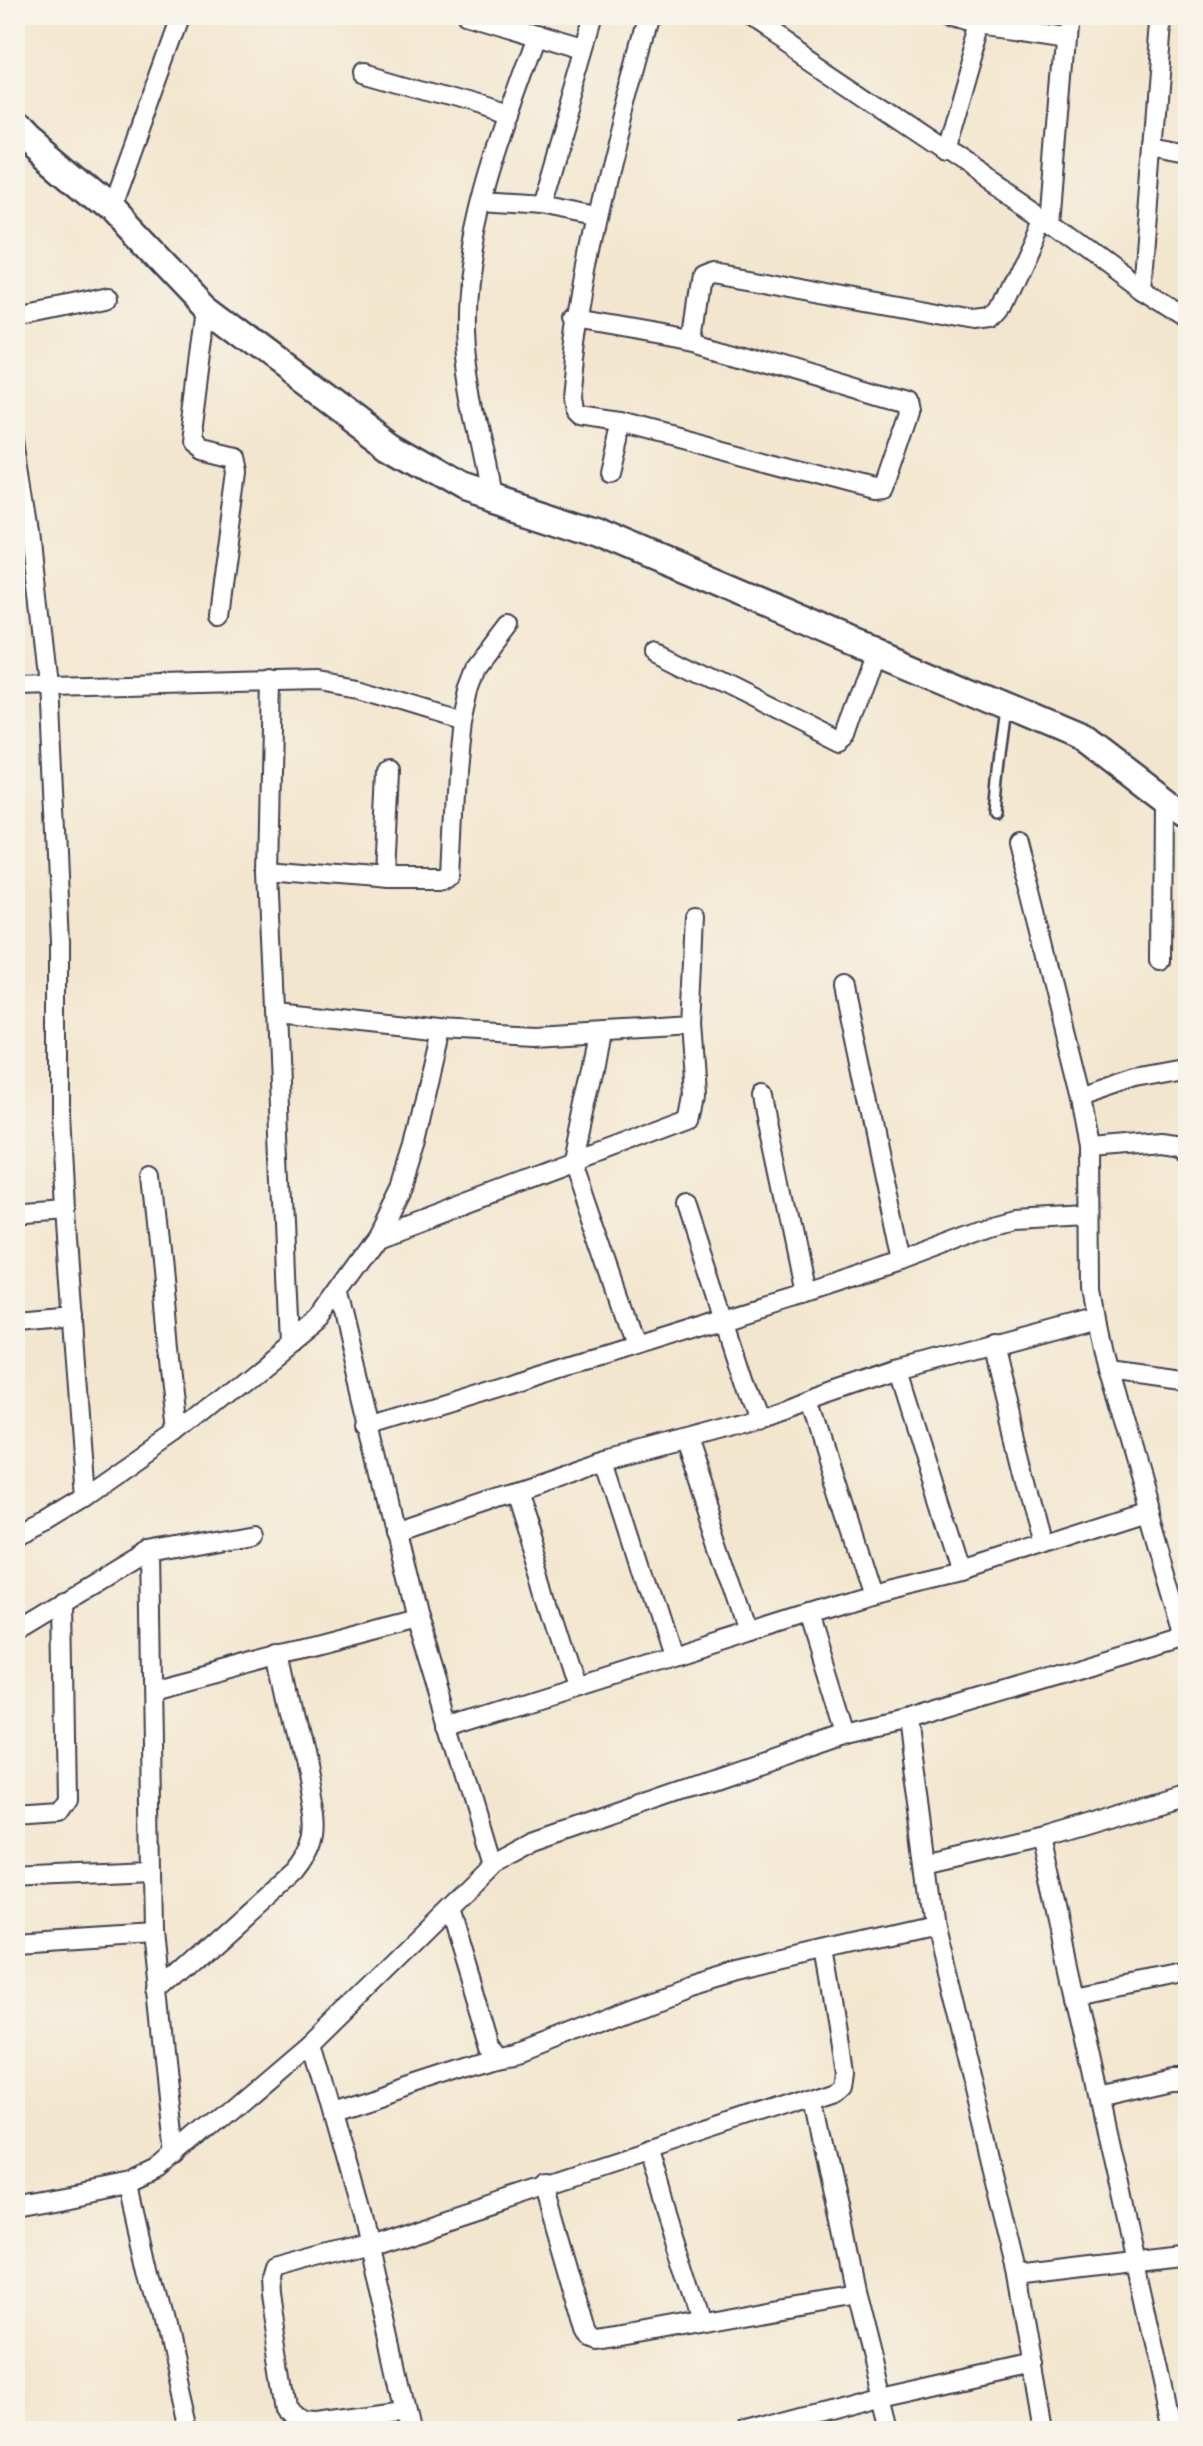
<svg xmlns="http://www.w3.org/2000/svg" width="1203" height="2446" font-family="Delius,sans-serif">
<rect width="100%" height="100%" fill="#f7f3e8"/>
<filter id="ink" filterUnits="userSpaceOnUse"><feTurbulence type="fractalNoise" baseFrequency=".01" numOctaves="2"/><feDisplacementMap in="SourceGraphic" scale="20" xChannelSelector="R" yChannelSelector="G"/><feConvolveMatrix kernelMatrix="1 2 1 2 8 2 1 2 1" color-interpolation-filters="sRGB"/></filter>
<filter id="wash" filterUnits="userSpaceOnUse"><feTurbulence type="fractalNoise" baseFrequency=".0048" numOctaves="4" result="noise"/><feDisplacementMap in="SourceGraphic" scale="40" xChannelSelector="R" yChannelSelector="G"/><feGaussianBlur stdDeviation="2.25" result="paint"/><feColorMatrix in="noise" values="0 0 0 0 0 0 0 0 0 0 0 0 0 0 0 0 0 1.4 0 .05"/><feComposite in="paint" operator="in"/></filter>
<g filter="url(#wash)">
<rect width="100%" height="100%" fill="#f3e6ce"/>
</g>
<g filter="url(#ink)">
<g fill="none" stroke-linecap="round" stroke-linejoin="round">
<!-- lane casing -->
<g stroke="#413f51" stroke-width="14">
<polyline id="lane" points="994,810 1006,708"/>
</g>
<!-- street casing -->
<g stroke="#413f51" stroke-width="22">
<g id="street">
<polyline points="466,12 584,47"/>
<path d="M651 12C615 143 581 263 569 398L571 412 576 417 620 423 874 490 883 489 909 413 907 403 697 340 693 328 701 277 711 273 976 321 991 319 999 310 1041 218"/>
<polyline points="736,12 1052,224 1141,290 1190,321"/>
<polyline points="948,12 982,21 1067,34"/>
<polyline points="363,73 509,115"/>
<polyline points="1152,148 1190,155"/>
<polyline points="944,154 982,21"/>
<polyline points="482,202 539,206 596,217"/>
<polyline points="539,206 596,12"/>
<polyline points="112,209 181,18"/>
<polyline points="1052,224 1069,12"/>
<polyline points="1141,290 1163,12"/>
<polyline points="206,308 189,443 198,450 236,458 239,472 220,613"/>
<polyline points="12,319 108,299"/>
<polyline points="576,319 697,340"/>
<polyline points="12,419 31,538 47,686 59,940 59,1112 64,1214 85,1497"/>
<polyline points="608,472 620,423"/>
<path d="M493 497C483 443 467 386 465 330 462 232 505 124 538 33"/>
<polyline points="658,652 840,743 847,737 877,650"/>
<polyline points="273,680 269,869 289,1343"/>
<polyline points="12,688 317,680 357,687 462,719"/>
<polyline points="1015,837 1080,1095 1089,1150 1090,1290 1095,1318 1106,1369 1184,1636"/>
<polyline points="269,869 384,879 444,879 452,875 457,772 462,719 469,688 477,667 508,626"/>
<polyline points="384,879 389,770"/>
<polyline points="1162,960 1163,800"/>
<polyline points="842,985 900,1261"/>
<polyline points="276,1013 441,1031 536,1036 689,1027"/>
<polyline points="600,1034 572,1164 634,1344"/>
<polyline points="1080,1095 1136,1076 1190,1066"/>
<polyline points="761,1099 802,1293"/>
<polyline points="1089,1150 1166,1144 1188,1147 1190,1151"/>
<polyline points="151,1174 177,1433"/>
<polyline points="687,1205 757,1419"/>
<polyline points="12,1218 64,1214"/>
<polyline points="378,1235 689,1118 694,1096 689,1027 694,919"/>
<polyline points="339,1293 417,1619 491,1864"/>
<polyline points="12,1323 72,1317"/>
<polyline points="993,1344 1043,1546"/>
<polyline points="1106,1369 1190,1380"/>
<polyline points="899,1371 962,1572"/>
<polyline points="808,1402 869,1594"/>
<polyline points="369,1427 802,1293 900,1261 994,1226 1016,1220 1088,1216"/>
<polyline points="685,1440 750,1632"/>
<polyline points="606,1460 669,1656"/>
<polyline points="514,1491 576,1685"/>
<polyline points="395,1531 606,1460 757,1419 899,1371 1095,1318"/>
<polyline points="12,1536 49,1519 85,1497 177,1433 317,1320 378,1235 401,1189 414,1148 441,1031"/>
<polyline points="148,1551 154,1935 177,2157"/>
<polyline points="809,1613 846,1733"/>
<polyline points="12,1633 148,1551 250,1532"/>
<polyline points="151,1689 417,1619"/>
<polyline points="905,1719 932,1927 1017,2276 1045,2434"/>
<polyline points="449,1727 869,1594 962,1572 1148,1512"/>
<polyline points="12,1814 59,1811 68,1798 65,1600"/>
<polyline points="1042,1837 1174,2434"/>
<polyline points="924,1865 1042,1837 1190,1793"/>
<polyline points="12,1876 151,1870"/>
<polyline points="448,1910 489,2046 499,2057 516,2054 687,1987 737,1972 932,1927"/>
<polyline points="12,1944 154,1935"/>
<path d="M159 1992 295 1869C310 1850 317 1836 314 1811L280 1654"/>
<polyline points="1077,1996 1190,1972"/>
<polyline points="311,2041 368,2244 410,2434"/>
<polyline points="1100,2098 1174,2081 1190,2081"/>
<polyline points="812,2099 853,2295 888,2434"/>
<polyline points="332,2111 499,2057"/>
<polyline points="647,2151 701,2322"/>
<polyline points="545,2183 588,2331 592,2338 599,2341 853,2295"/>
<polyline points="132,2184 189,2434"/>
<polyline points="12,2206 132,2184 159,2171 311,2041 491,1864 534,1841 846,1733 905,1719 1190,1634"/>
<polyline points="1017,2276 1190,2255"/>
<path d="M404 2411 316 2423C301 2423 295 2420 288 2407L270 2295 269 2280 272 2270 368 2244 836 2089 844 2082 846 2067 826 1952"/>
<polyline points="745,2434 880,2398 1033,2364"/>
</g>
</g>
<!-- secondary casing -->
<g stroke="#413f51" stroke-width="30">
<polyline id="secondary" points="12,121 28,138 112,209 206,308 390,446 463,488 598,532 1080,737 1190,821"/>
</g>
<!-- lane -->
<use href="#lane" stroke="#fff" stroke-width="9"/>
<!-- street -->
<use href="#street" stroke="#fff" stroke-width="18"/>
<!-- secondary -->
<use href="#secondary" stroke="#fff" stroke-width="25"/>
</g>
</g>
<!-- margin -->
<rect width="1203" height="2446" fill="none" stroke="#f7f3e8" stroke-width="50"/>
</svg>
